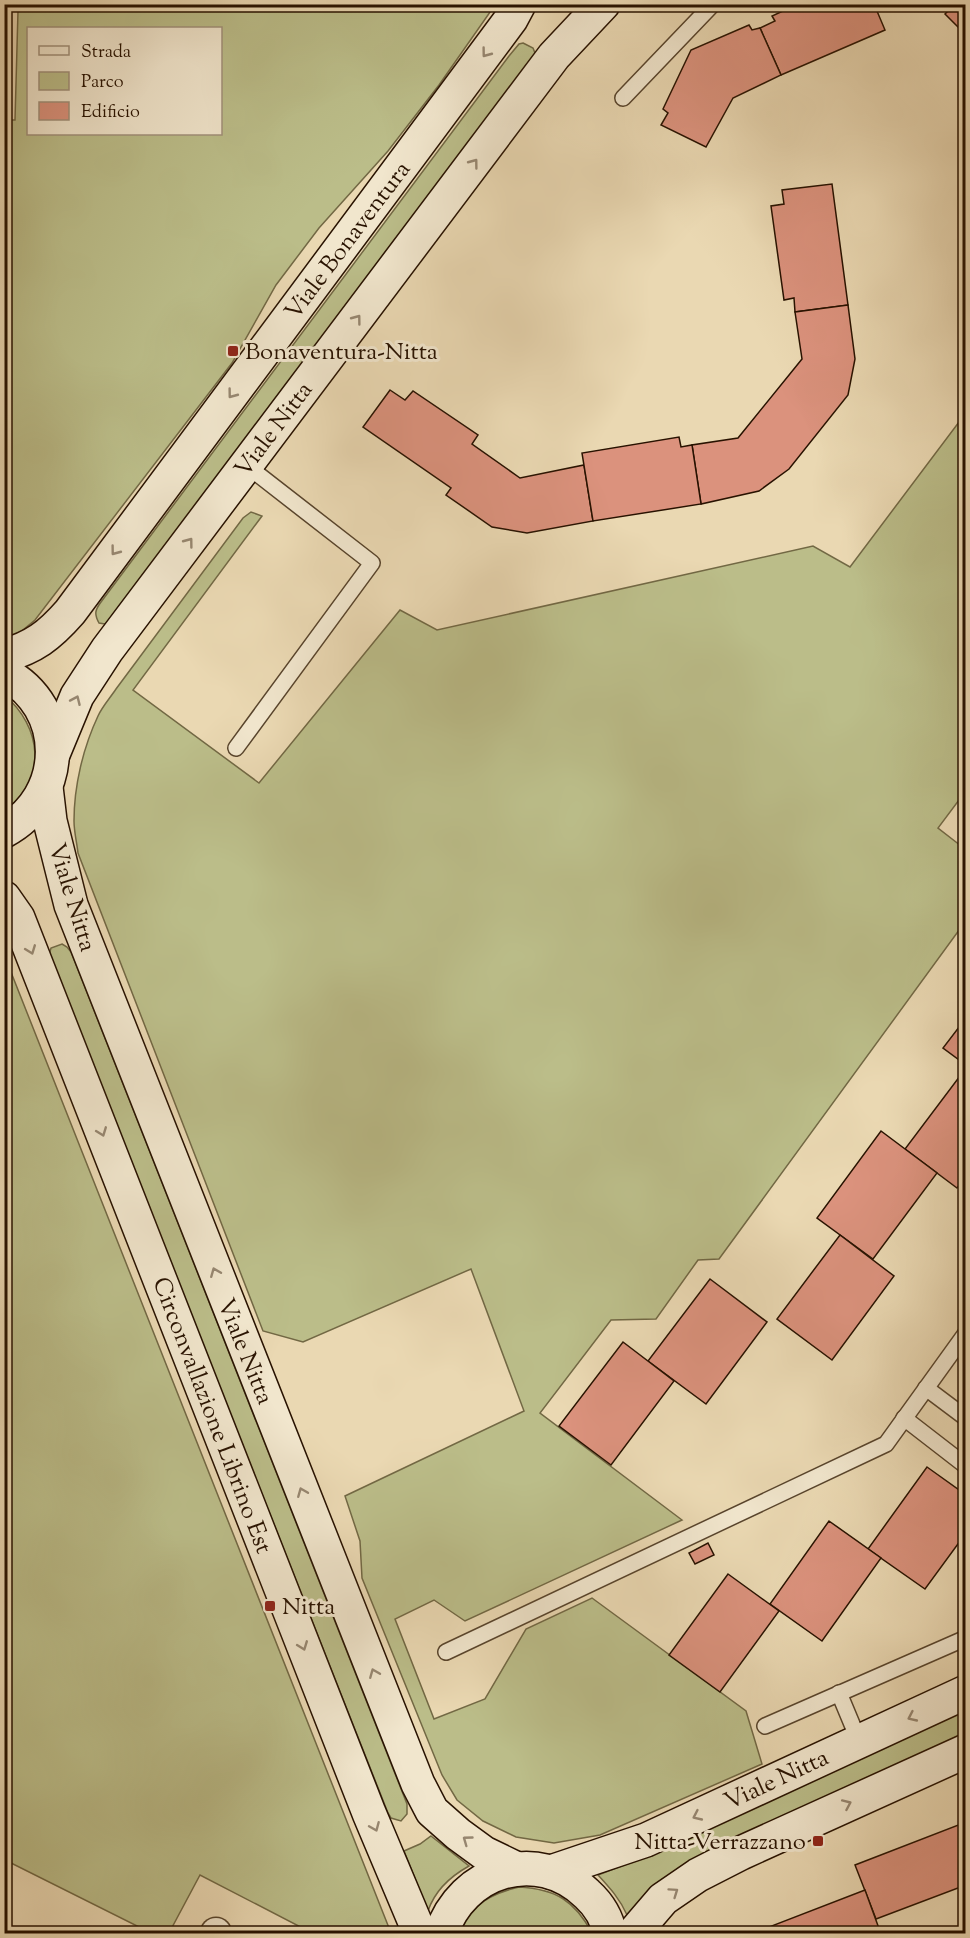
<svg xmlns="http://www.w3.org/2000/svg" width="970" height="1938" font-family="'Sorts Mill Goudy',serif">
<rect width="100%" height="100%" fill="#ead8b2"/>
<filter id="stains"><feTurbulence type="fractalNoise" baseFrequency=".00333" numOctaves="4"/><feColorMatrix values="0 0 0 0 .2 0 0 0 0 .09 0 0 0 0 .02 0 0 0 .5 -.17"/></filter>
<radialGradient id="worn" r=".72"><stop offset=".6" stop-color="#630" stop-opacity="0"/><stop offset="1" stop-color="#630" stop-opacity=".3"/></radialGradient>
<!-- green -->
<g fill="#bbbd89" stroke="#726844" stroke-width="1.5" fill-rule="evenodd">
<path d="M31 4 138 5 150 11 175 10V4L495 5 439 85 388 151 319 228 276 285 232 363 35 620 18 634 5 638 4 120H15L18 11ZM28 28H220V134H28Z"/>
<path d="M523 43 533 48 535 53 533 60 112 622 105 624 99 623C94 614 95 610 101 602L509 56 519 44Z"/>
<path d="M965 414V792L938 828 965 849V922L719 1259 698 1260 656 1319 611 1320 540 1413 682 1520 465 1621 434 1600 395 1619 434 1719 485 1699 526 1629 592 1598 746 1711 762 1764 600 1835 554 1843 516 1837 483 1821 457 1800 442 1775 362 1578 360 1541 345 1496 524 1411 471 1269 303 1342 263 1331 78 853C77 843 74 832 74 821 74 786 83 748 98 716 102 707 110 698 116 689L243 518 251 512 262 516 133 690 259 783 400 610 437 630 813 546 850 567Z"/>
<path d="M4 695C42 726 48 780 5 810Z"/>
<polygon points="62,944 67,947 71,952 407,1804 407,1814 401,1821 391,1818 388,1813 51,961 49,955 51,948"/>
<polygon points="5,957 391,1933 312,1933 200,1875 169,1933 151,1933 5,1860"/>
<path d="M965 1708V1736L627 1915C620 1899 610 1888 598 1875L632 1862Z"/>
<path d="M431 1836 469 1866C451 1876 435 1890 428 1911L404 1851 420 1844Z"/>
<path d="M519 1887C556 1889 575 1901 592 1933L458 1934C467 1906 493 1893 519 1887Z"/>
</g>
<!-- building -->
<g fill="#db927d" stroke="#281200" stroke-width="1.5">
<polygon points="798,4 874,4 885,30 781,75 760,28 775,21 772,16"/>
<polygon points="955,4 966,4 966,35 945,14"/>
<polygon points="749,25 752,30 760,28 781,75 733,98 706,147 661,125 668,113 663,109 691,50"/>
<polygon points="832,184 848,305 795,312 794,298 784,300 771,206 784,204 782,190"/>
<polygon points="848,305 855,359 848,395 789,469 759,491 701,504 692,445 738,438 802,359 795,312"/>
<polygon points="390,390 405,400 413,391 478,435 472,444 520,478 584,465 593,521 527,533 492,527 446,495 451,488 363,427"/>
<polygon points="679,437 681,447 692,445 701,504 593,521 582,453"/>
<polygon points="966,1018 966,1065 943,1048"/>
<polygon points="966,1068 966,1176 957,1188 905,1149"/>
<polygon points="881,1131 937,1173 873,1259 817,1218"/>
<polygon points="840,1235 894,1276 832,1360 777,1319"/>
<polygon points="710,1279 767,1322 706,1404 648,1361"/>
<polygon points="623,1342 674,1381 611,1465 559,1426"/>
<polygon points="927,1467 966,1495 966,1533 925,1589 868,1549"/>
<polygon points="829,1521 881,1558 822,1641 770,1604"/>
<polygon points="708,1543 714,1555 695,1564 689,1553"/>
<polygon points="728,1574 779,1611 720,1692 669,1655"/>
<polygon points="966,1822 966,1885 876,1919 855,1865"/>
<polygon points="865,1890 881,1934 751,1934"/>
</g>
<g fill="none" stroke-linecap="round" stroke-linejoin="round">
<!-- lane casing -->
<g stroke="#58442c" stroke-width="18">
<g id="lane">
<polyline points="623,98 713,4"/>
<polyline points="236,748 372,563 246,465"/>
<polyline points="926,1388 966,1418"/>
<polyline points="904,1418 966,1466"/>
<polyline points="446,1652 886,1444 966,1333"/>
<polyline points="839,1693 859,1741"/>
<polyline points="765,1726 966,1638"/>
</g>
</g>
<!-- street casing -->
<g stroke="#58442c" stroke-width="33">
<polyline id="street" points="216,1933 216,1934"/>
</g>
<!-- secondary casing -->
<g stroke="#281200" stroke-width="36">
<g id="secondary">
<path d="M4 656C34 647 49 636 70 612L511 19 519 4"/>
<path d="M4 673C69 707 68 797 4 831"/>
<polyline points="53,754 77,696 107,650 554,56 603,4"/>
<polyline points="46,787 50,821 71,905 418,1784 432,1811 458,1834 484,1853 517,1869"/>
<polyline points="4,898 18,918 369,1813 420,1934"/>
<polyline points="551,1872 646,1840 966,1692"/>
<path d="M441 1934C462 1870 537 1846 587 1894 598 1904 607 1918 610 1934"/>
<polyline points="633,1934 663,1899 698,1875 741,1853 966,1751"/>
</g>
</g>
<!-- lane -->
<use href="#lane" stroke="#f1e6cd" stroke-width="15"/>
<!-- street -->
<use href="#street" stroke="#f1e6cd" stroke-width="30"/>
<!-- secondary -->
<use href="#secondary" stroke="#f1e6cd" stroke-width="33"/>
</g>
<!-- one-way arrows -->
<defs><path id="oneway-chevron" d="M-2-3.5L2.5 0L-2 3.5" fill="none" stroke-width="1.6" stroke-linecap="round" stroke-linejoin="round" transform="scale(1.5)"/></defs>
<g stroke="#978771">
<use href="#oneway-chevron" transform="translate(486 53) rotate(127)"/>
<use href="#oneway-chevron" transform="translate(474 163) rotate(-53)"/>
<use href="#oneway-chevron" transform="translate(357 319) rotate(-53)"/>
<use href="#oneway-chevron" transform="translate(232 394) rotate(127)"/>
<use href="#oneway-chevron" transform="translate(189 542) rotate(-53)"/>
<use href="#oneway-chevron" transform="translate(115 551) rotate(127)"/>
<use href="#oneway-chevron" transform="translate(76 700) rotate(-66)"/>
<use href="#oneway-chevron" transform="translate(31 950) rotate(69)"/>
<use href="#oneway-chevron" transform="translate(102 1132) rotate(69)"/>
<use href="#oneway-chevron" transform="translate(215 1272) rotate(-112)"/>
<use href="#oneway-chevron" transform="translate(302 1492) rotate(-112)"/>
<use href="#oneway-chevron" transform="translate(303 1646) rotate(69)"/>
<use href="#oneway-chevron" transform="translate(374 1673) rotate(-112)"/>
<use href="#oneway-chevron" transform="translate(912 1717) rotate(155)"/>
<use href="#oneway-chevron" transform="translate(847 1804) rotate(-24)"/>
<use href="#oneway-chevron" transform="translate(697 1816) rotate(155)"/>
<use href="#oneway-chevron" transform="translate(375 1827) rotate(67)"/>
<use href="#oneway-chevron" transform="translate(467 1840) rotate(-144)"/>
<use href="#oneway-chevron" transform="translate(674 1892) rotate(-35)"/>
</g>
<!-- markers -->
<g fill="#8f2418" stroke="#f1e6cd" stroke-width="2">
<rect x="227" y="345" width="12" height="12" rx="3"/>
<rect x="264" y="1600" width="12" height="12" rx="3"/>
<rect x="812" y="1835" width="12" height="12" rx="3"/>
</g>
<g text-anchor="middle" stroke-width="6" stroke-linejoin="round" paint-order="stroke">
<!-- street labels -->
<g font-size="24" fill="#281200" stroke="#f1e6cd">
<text transform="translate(347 240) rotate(-53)" y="8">Viale Bonaventura</text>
<text transform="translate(273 429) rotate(-53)" y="8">Viale Nitta</text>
<text transform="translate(73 897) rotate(73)" y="8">Viale Nitta</text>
<text transform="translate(246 1351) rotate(68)" y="8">Viale Nitta</text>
<text transform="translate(213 1415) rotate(69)" y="8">Circonvallazione Librino Est</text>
<text transform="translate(776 1779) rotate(-25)" y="8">Viale Nitta</text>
</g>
<!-- poi labels -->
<g font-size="24" fill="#281200" stroke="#f1e6cd" text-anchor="start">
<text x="245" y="359">Bonaventura-Nitta</text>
<text x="282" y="1614">Nitta</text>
<text x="806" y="1849" text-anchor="end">Nitta-Verrazzano</text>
</g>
</g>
<!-- margin -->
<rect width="970" height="1938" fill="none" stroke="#ead8b2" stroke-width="24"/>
<rect x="6" y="6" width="958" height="1926" fill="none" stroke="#281200" stroke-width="3"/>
<rect x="12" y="12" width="946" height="1914" fill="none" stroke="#281200" stroke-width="1.5"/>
<!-- legend -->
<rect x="27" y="27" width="195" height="108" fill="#f1e6cd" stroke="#a1917b" stroke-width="1.5"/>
<rect x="39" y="46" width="30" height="9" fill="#f1e6cd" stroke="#a1917b" stroke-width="1.5"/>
<text x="81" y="57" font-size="18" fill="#281200">Strada</text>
<rect x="39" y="72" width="30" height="18" fill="#bbbd89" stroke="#a1917b" stroke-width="1.5"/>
<text x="81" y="87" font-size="18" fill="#281200">Parco</text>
<rect x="39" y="102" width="30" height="18" fill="#db927d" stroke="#a1917b" stroke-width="1.5"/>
<text x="81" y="117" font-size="18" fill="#281200">Edificio</text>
<rect width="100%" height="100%" filter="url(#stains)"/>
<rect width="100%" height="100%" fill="url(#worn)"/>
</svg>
